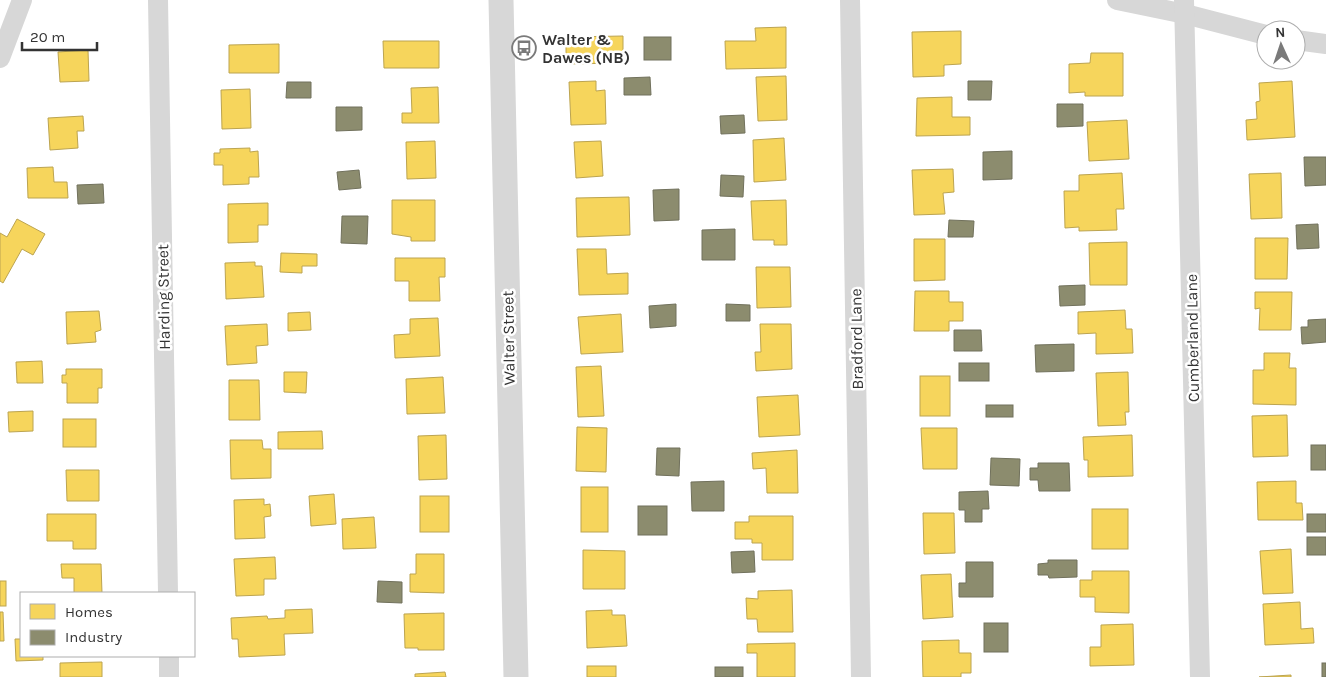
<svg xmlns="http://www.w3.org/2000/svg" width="1326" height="677" font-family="Karla,sans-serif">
<rect width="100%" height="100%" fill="#fff"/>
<!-- homes -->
<g fill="#f6d55c" stroke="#bca450">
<polygon points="786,27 786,68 726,69 725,41 756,41 755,28"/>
<polygon points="961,31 961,64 944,65 944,76 913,77 912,32"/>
<polygon points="623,36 623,63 566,64 566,37"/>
<polygon points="383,41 439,41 439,68 384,68"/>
<polygon points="279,44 279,73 229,73 229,45"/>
<polygon points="88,50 89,81 60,82 58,52"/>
<polygon points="1091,53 1123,53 1123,96 1085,96 1085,92 1069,93 1069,64 1090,63"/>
<polygon points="786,76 787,120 758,121 756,77"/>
<polygon points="596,81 596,91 605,90 606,124 571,125 569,82"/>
<polygon points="1292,81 1295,137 1247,140 1246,120 1257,119 1256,102 1260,101 1259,83"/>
<polygon points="438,87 439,123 402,123 402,113 412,113 411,88"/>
<polygon points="250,89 251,128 222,129 221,90"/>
<polygon points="952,97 952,117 970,117 970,135 916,136 917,98"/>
<polygon points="83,116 84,131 77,131 78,148 50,150 48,118"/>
<polygon points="1127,120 1129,159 1089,161 1087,122"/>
<polygon points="784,138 786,180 754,182 753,140"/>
<polygon points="435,141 436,178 407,179 406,142"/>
<polygon points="601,141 603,176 576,178 574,142"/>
<polygon points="250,148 250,152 258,151 259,177 249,177 249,184 223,185 223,165 214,165 214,153 220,153 220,149"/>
<polygon points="53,167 54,182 67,182 68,198 28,198 27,168"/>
<polygon points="953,169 954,192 943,193 945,214 914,215 912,170"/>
<polygon points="1122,173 1124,209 1116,209 1117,230 1079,231 1079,227 1065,228 1064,191 1079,191 1079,175"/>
<polygon points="1281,173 1282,218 1251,219 1249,174"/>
<polygon points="629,197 630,235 577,237 576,198"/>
<polygon points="392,200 435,200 435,241 411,241 411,237 392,234"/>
<polygon points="786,200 787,245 774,245 774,240 753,240 751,201"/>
<polygon points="268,203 268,225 258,225 258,242 228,243 228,204"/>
<polygon points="17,219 45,234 33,255 22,249 3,283 0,281 0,233 7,237"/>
<polygon points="1255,238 1288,238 1287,279 1255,279"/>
<polygon points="914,239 945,239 945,280 914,281"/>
<polygon points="1127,242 1127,285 1090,285 1089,243"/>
<polygon points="577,249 606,249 607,274 628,273 628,294 579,295"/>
<polygon points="281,253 317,254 317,266 302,266 302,273 280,272"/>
<polygon points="395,258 445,258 445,277 439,277 440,301 409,301 409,281 395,281"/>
<polygon points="255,262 255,266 262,266 264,297 226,299 225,263"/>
<polygon points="756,267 790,267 791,307 757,308"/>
<polygon points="915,291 949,291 949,302 963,302 963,321 949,321 949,331 914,331"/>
<polygon points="1255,292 1292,292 1291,330 1259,330 1260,308 1255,309"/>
<polygon points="1125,310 1126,329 1132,329 1133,353 1096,354 1096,333 1078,334 1078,312"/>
<polygon points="99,311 101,330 95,332 96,342 67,344 66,312"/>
<polygon points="310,312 311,330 288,331 288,313"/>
<polygon points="621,314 623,352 581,354 578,317"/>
<polygon points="438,318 440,356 395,358 394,335 410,334 410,319"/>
<polygon points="267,324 268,345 256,346 257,363 227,365 225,326"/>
<polygon points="760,324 791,324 792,369 756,371 755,352 761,352"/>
<polygon points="1264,353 1290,353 1289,368 1296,368 1296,405 1253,404 1253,370 1264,370"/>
<polygon points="42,361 43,383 17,383 16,362"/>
<polygon points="601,366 604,416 578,417 576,367"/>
<polygon points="66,369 102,369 102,388 98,388 98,403 67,403 67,383 62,383 62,375 66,375"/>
<polygon points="284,372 307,372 306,393 284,392"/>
<polygon points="1128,372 1129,412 1125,412 1126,425 1098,426 1096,373"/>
<rect x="920" y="376" width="30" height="40"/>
<polygon points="443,377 445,413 407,414 406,379"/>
<polygon points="229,380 259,380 260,420 229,420"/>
<polygon points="798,395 800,435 759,437 757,397"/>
<polygon points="33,411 33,431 9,432 8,412"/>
<polygon points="1287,415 1288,456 1253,457 1252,416"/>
<rect x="63" y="419" width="33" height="28"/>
<polygon points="577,427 607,428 606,472 576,471"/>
<polygon points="921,428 957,428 957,469 923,469"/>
<polygon points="322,431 323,449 278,449 278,432"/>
<polygon points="446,435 447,479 419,480 418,436"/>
<polygon points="1132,435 1133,476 1088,477 1088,460 1084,460 1083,437"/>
<polygon points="230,440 262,440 263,449 271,449 271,478 231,479"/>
<polygon points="797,450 798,493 767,493 766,468 753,469 752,453"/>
<polygon points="66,470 99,470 99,501 67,501"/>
<polygon points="1296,481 1296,503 1302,503 1303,520 1258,520 1257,482"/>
<rect x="581" y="487" width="27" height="45"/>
<polygon points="334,494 336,524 311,526 309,496"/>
<rect x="420" y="496" width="29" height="36"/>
<polygon points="264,499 264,505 270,504 271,516 264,517 265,538 235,539 234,500"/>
<rect x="1092" y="509" width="36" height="40"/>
<polygon points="923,513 954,513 955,553 924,554"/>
<polygon points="47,514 96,514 96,549 73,549 73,541 47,541"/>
<polygon points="749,516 793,516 793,560 762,560 762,543 752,543 752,539 735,539 735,522 749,522"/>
<polygon points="374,517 376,548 343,549 342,519"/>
<polygon points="1291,549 1293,593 1263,594 1260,551"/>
<polygon points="583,550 625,551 625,589 583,589"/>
<polygon points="416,554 444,554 444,593 410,592 410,574 416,574"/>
<polygon points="275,557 276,579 264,579 264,595 236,596 234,559"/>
<polygon points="61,564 101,564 102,593 74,593 74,578 62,578"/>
<polygon points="1092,571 1129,571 1129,613 1095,612 1095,597 1080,597 1080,580 1092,580"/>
<polygon points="951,574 953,617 923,619 921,575"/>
<rect x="0" y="581" width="6" height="25"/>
<polygon points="792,590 793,632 758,632 757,619 747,619 746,598 758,599 758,591"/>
<polygon points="1300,602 1301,629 1313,628 1314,643 1265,645 1263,604"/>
<polygon points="312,609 313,633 284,634 285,655 239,657 238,639 232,639 231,618 267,616 268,619 285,618 285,610"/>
<polygon points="612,610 612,615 625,615 627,646 587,648 586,611"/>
<polygon points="0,612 3,612 4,641 0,641"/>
<polygon points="444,613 444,650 418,650 418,648 405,648 404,614"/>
<polygon points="1133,624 1134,665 1090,666 1090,647 1101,647 1101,625"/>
<polygon points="15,639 21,639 21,656 43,656 43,660 16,661"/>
<polygon points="959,640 959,653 971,653 971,673 961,673 961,677 923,677 922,641"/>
<polygon points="795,643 795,677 757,677 757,653 747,653 747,644"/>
<polygon points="102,662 102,677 60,677 60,663"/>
<rect x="587" y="666" width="29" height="11"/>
<polygon points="445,672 446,677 415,677 415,674"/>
<polygon points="1291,675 1291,677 1259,677"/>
</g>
<!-- industry -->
<g fill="#8c8c6e" stroke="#71715c">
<rect x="644" y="37" width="27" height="23"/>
<polygon points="650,77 651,95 624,95 624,78"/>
<polygon points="968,81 992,81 991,100 968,100"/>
<polygon points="287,82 311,82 311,98 286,98"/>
<polygon points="1057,104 1083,104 1083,126 1057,127"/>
<polygon points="336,107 362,107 362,130 336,131"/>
<polygon points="744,115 745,133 721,134 720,116"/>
<polygon points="1012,151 1012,179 983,180 983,152"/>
<polygon points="1304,157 1326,157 1326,185 1305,186"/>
<polygon points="359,170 361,188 339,190 337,172"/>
<polygon points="721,175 744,176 743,197 720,196"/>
<polygon points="103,184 104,203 78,204 77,185"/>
<polygon points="679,189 679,220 654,221 653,190"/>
<polygon points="342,216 368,216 367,244 341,243"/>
<polygon points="949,220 974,221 973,237 948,237"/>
<polygon points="1318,224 1319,248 1297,249 1296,225"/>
<polygon points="735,229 735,260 702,260 702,230"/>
<polygon points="1085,285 1085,305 1060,306 1059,286"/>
<polygon points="676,304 676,326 650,328 649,306"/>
<polygon points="726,304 750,305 750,321 726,321"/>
<polygon points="1326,319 1326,342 1302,344 1301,327 1308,327 1308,320"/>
<polygon points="954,330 981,330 982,351 954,351"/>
<polygon points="1074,344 1074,371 1036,372 1035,345"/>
<rect x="959" y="363" width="30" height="18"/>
<rect x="986" y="405" width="27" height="12"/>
<rect x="1311" y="445" width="15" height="25"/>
<polygon points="657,448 680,448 679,476 656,475"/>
<polygon points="991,458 1020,459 1019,486 990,485"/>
<polygon points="1038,463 1069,463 1070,491 1039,491 1038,480 1030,480 1030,468 1038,468"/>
<polygon points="724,481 724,511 692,511 691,482"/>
<polygon points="988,491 989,509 982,509 982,522 965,522 965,510 959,510 959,492"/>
<rect x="638" y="506" width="29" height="29"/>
<rect x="1307" y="514" width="19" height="18"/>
<rect x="1307" y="537" width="19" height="18"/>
<polygon points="754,551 755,572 732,573 731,552"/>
<polygon points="1048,560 1077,560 1077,577 1049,578 1048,575 1038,575 1038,564 1048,563"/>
<polygon points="966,562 993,562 993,597 959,597 959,583 966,583"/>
<polygon points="378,581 402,582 402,603 377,602"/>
<rect x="984" y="623" width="24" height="29"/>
<rect x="1322" y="663" width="4" height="14"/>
<rect x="715" y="667" width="28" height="10"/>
</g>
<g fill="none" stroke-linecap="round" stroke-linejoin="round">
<!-- minor -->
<g stroke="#d7d7d7" stroke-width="20">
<polyline points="158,0 168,593"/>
<polyline points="850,0 861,677"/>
<polyline points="1117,0 1185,14 1266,35"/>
<polyline points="1184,0 1200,677"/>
<polyline points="1296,40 1326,44"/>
<polyline points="0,58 22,0"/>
<polyline points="169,656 169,677"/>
</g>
<!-- tertiary -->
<polyline stroke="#d7d7d7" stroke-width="25" points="501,0 516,677"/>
</g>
<!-- icons -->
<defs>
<g id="bus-ring" transform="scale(1.25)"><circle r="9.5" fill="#fff" stroke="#7a7a7a" stroke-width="1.5"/><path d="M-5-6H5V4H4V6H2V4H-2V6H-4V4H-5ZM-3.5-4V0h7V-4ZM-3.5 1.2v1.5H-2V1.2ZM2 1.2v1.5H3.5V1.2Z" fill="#7a7a7a"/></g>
</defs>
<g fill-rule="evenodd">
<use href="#bus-ring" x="524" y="48"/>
</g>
<g text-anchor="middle" stroke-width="5" stroke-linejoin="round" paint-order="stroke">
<!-- poi labels -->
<g font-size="16" font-weight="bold" fill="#333" stroke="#fff" text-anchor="start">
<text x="542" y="45">Walter &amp;<tspan x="542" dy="18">Dawes (NB)</tspan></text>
</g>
<!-- street labels -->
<g font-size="16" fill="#333" stroke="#fff">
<text transform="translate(163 297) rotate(-91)" y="6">Harding Street</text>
<text transform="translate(508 338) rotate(-91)" y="6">Walter Street</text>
<text transform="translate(1192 338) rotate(-91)" y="6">Cumberland Lane</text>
<text transform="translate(856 339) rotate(-91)" y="6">Bradford Lane</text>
</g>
</g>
<!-- legend -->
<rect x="20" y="592" width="175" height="65" fill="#ffffff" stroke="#adadad"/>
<rect x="30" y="604" width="25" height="15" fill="#f6d55c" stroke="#adadad"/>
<text x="65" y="617" font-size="15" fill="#333333">Homes</text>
<rect x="30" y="630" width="25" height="15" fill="#8c8c6e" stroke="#adadad"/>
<text x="65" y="642" font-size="15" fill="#333333">Industry</text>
<!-- north arrow -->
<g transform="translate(1281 45) rotate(357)"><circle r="24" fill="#ffffff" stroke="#adadad"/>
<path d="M0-4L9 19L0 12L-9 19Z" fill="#7a7a7a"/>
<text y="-8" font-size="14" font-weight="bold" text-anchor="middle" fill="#333333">N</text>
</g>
<!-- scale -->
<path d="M22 42v8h75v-8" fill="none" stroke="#333333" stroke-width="2.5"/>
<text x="30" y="42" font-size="15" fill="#333333" stroke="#ffffff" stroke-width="4" paint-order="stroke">20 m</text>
</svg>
